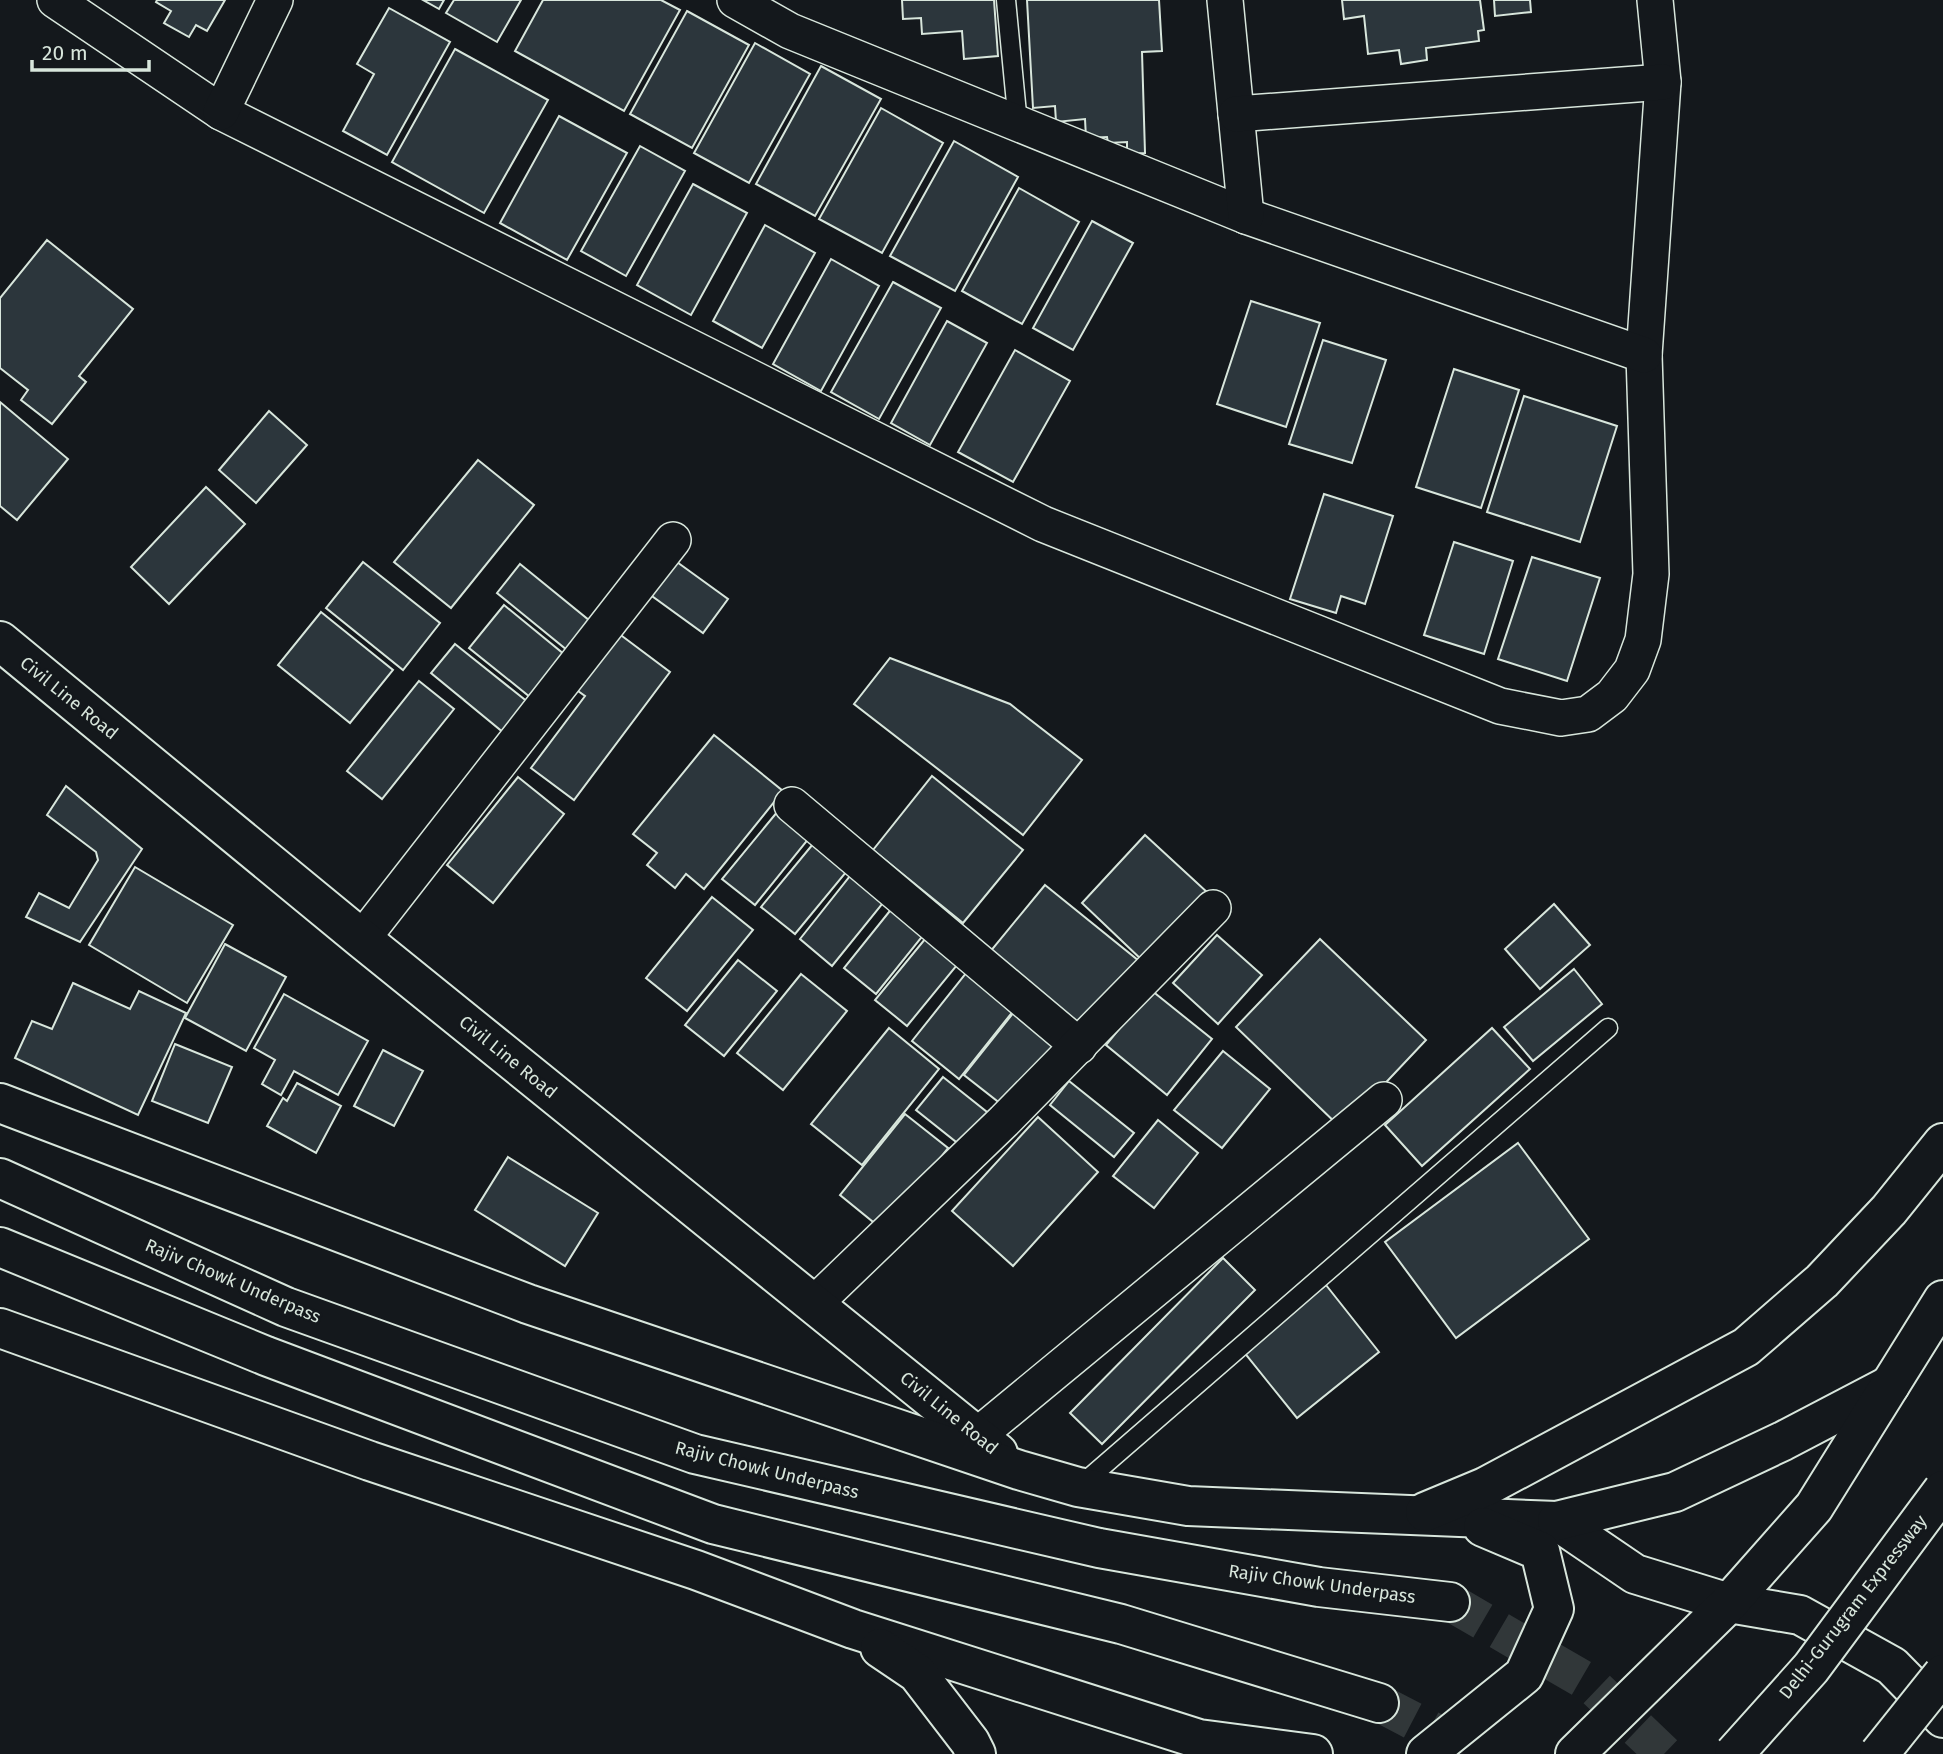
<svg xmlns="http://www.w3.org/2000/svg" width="1943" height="1754" font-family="'Fira Sans',sans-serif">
<rect width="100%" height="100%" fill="#14181c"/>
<!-- building -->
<g fill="#2c363c" stroke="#d8e6dc" stroke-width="2">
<polygon points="157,0 225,0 207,31 196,25 189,37 164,23 171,11 156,2"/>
<polygon points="423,0 444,0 439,9"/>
<polygon points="454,0 521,0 497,42 446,13"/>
<polygon points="543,0 661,0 680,10 624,111 515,51"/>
<polygon points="902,0 994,0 998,56 964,59 962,31 922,34 921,18 903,19"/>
<polygon points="1027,0 1159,0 1162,51 1142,52 1145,153 1127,154 1127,142 1108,143 1107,137 1086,138 1085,119 1056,122 1055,106 1033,108"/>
<polygon points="1342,0 1480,0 1484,30 1478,31 1479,41 1426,48 1427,60 1401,64 1399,50 1368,54 1364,16 1344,19"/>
<polygon points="1494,0 1530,0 1531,12 1495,16"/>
<polygon points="389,8 450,42 387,155 343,131 374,74 357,64"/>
<polygon points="687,11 749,45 692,148 630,114"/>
<polygon points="755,43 810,74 749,183 694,153"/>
<polygon points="455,49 548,100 484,213 392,162"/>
<polygon points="821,66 881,99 815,216 756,184"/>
<polygon points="881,108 943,143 882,253 819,219"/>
<polygon points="559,116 627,153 567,260 500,223"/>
<polygon points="954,141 1018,177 955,291 890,256"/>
<polygon points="640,146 685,171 626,276 581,251"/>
<polygon points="693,184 747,213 691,315 637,285"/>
<polygon points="1019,188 1079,222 1022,324 962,291"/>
<polygon points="1092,221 1133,243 1073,350 1033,328"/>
<polygon points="765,225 815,253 762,348 713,321"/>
<polygon points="47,240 133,309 79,376 86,382 52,424 21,400 28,390 0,368 0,298"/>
<polygon points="831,259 879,286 821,391 773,364"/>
<polygon points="893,282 941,308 879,419 831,392"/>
<polygon points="1251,301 1320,323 1286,427 1217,404"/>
<polygon points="947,321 987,343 930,445 891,423"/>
<polygon points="1323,340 1386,360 1352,463 1289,444"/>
<polygon points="1015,350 1070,381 1013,482 958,452"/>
<polygon points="1454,369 1519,390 1481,508 1416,487"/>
<polygon points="1524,396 1617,426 1580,542 1487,512"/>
<polygon points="0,402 68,459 17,520 0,506"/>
<polygon points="269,411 307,445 256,503 219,470"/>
<polygon points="478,460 534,505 451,608 394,562"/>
<polygon points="206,487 245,524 169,604 131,567"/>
<polygon points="1324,494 1393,516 1365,604 1341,596 1336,613 1290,599"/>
<polygon points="1454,542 1513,561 1484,654 1424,635"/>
<polygon points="670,557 728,599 703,633 645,591"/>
<polygon points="1532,557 1600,578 1567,681 1498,659"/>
<polygon points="363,562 440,623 403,670 326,608"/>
<polygon points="520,564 590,621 567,650 497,593"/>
<polygon points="504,605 565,655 530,697 469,648"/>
<polygon points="321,612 393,670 350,723 278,665"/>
<polygon points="614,630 670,672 574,800 531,768 585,696 571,686"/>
<polygon points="455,644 529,703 504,733 431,673"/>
<polygon points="890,658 1010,704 1082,760 1023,835 854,704"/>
<polygon points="419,681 454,709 382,799 347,771"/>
<polygon points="714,735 783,791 704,889 686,874 675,888 647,865 657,853 633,834"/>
<polygon points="932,776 1023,850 963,923 873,850"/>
<polygon points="518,777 564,814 493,903 447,865"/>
<polygon points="66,786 142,849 80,942 26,917 39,893 69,908 98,860 96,852 47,815"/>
<polygon points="778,811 810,837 755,905 722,879"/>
<polygon points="1145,835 1208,893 1144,962 1082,903"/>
<polygon points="813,844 847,871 795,934 761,907"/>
<polygon points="135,867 233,925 187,1003 89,945"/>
<polygon points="850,876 883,903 832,966 800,939"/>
<polygon points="1045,885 1139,961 1083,1029 989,953"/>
<polygon points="712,897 753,930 687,1011 646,978"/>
<polygon points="1554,904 1590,945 1540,989 1505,949"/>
<polygon points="893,907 925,933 876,994 844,968"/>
<polygon points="930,933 962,959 907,1026 875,1000"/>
<polygon points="1217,935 1262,975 1218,1024 1173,983"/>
<polygon points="1320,939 1426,1040 1342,1129 1236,1027"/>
<polygon points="225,944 286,977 246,1051 185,1018"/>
<polygon points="738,960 777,991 724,1056 685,1025"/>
<polygon points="1574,969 1602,1004 1533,1061 1504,1027"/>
<polygon points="967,972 1014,1010 959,1079 912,1041"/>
<polygon points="801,974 847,1011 783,1090 737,1053"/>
<polygon points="73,983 130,1009 139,991 186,1013 138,1115 15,1058 32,1021 52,1029"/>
<polygon points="1151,990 1212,1039 1167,1095 1106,1045"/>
<polygon points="284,994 368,1041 338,1095 294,1071 281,1095 262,1084 275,1060 254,1048"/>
<polygon points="1018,1007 1065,1044 1010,1111 964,1075"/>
<polygon points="889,1028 939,1069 862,1165 811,1124"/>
<polygon points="1492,1028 1530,1069 1422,1166 1385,1125"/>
<polygon points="175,1044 232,1067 208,1123 152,1101"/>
<polygon points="383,1050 423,1071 394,1126 354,1106"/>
<polygon points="1223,1051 1270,1089 1222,1148 1174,1110"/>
<polygon points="943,1077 992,1116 965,1149 916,1110"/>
<polygon points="1069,1081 1134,1133 1114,1157 1050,1105"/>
<polygon points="297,1083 341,1106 316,1153 267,1126 283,1098 287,1101"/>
<polygon points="905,1114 948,1148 883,1230 840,1195"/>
<polygon points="1038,1117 1098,1172 1013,1266 952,1211"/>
<polygon points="1158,1120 1198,1153 1154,1208 1113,1176"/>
<polygon points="1518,1143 1589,1239 1456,1338 1385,1242"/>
<polygon points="508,1157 598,1213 565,1266 475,1210"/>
<polygon points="1223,1258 1255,1290 1102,1444 1070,1413"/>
<polygon points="1326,1285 1379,1352 1297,1418 1243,1351"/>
</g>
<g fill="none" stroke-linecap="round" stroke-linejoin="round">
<!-- primary-tunnel -->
<g stroke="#313739" stroke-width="38" stroke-dasharray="38 19" stroke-linecap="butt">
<polyline points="1450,1602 1591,1684 1664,1754"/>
<polyline points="1379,1703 1477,1754"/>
</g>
<!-- lane casing -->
<g stroke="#d8e6dc" stroke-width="21">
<g id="lane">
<polyline points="1006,0 1018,124"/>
<polyline points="1081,1485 1608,1028"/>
</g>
</g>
<!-- street casing -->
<g stroke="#d8e6dc" stroke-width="38">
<g id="street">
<polyline points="55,0 221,112 1043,524 1500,706 1561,718 1588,714 1612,696 1632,670 1643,640 1651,574 1644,355 1663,82 1655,0"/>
<polyline points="735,0 790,31 1246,216 1644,355"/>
<polyline points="1225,0 1246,216"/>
<polyline points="221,112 275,0"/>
<polyline points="1236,114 1663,82"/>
<polyline points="792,805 1079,1046"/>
<polyline points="362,939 673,540"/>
<polyline points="814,1304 1004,1121 1213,908"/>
<polyline points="977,1436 1384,1100"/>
</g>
</g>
<!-- secondary casing -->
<g stroke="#d8e6dc" stroke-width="42">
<g id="secondary">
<polyline points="0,641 362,939 998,1453"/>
<polyline points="0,1103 528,1304 1019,1470 1078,1487 1188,1506 1557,1521 1635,1574 1729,1603 1800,1615 1892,1666 1943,1718"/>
<polyline points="0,1328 370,1461 696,1570 853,1629 1199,1739 1313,1754"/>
<polyline points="1425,1512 1485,1487 1746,1347 1822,1281 1889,1210 1943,1143"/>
<polyline points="1557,1521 1675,1492 1783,1441 1890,1385"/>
<polyline points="880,1648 917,1673 970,1742 976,1754"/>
<polyline points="1426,1754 1524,1675 1554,1609 1540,1551 1483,1527"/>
<polyline points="1575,1754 1729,1603 1814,1507 1943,1300"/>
</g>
</g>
<!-- primary casing -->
<g stroke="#d8e6dc" stroke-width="42">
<g id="primary">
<polyline points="0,1178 286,1307 695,1454 1099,1548 1319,1587 1450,1602"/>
<polyline points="0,1247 266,1356 713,1524 1121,1624 1379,1703"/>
</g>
</g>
<!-- lane -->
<use href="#lane" stroke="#14181c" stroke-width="18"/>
<!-- street -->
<use href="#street" stroke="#14181c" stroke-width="35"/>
<!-- secondary -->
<use href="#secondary" stroke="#14181c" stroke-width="38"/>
<!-- primary -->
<use href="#primary" stroke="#14181c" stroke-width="38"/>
<!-- highway-bridge casing -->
<g stroke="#d8e6dc" stroke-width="42" stroke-linecap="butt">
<g id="highway-bridge">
<polyline points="1734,1754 1811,1668 1943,1490"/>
<polyline points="1879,1754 1943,1674"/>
</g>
</g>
<!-- highway-bridge -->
<use href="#highway-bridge" stroke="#14181c" stroke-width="38"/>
</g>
<g text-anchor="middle" stroke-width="5" stroke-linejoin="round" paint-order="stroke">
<!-- street labels -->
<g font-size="18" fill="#d8e6dc" stroke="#14181c">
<text transform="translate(69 698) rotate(39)" y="6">Civil Line Road</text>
<text transform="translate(508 1057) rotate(39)" y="6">Civil Line Road</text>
<text transform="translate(233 1281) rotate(23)" y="6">Rajiv Chowk Underpass</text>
<text transform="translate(949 1413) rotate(39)" y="6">Civil Line Road</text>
<text transform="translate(767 1470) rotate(14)" y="6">Rajiv Chowk Underpass</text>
<text transform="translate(1322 1584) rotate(8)" y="6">Rajiv Chowk Underpass</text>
<text transform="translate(1853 1607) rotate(-52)" y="6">Delhi-Gurugram Expressway</text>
</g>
</g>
<!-- scale -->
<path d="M32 60v10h117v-10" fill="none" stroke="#d8e6dc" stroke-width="3.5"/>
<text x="42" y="60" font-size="21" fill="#d8e6dc" stroke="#14181c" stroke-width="5" paint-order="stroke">20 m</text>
</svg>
